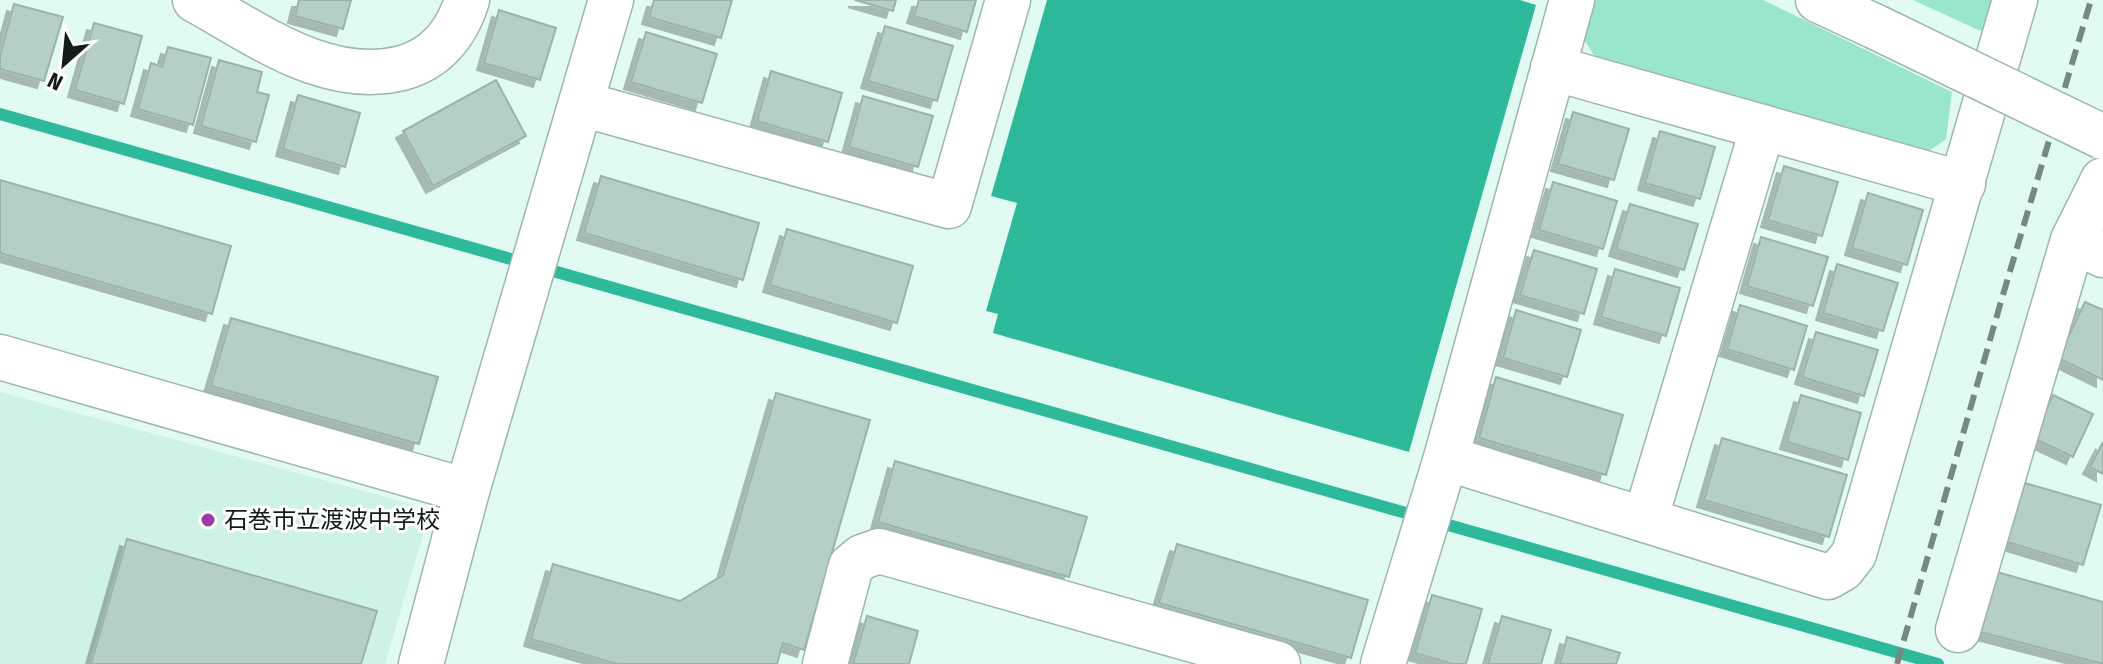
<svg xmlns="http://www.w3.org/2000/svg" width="2103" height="664" font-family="'Fira Sans Condensed','Noto Sans JP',sans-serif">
<defs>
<filter id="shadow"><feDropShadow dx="-7" dy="7" stdDeviation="0" flood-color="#0004"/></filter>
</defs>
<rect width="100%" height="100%" fill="#e1fbf2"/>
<!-- built -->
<polygon fill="#cff2e6" points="0,392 411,504 423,535 385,664 0,664"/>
<!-- green -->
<g fill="#9ae5ce">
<polygon points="1587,0 1763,0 1952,92 1946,139 1921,157 1595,57 1579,31"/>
<polygon points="1913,0 1994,0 1985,33"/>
</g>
<!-- water -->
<polygon fill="#2eba9a" points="1047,0 1520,0 1536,5 1409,452 993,333 998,314 986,311 1017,203 991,196"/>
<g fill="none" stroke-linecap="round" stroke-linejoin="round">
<!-- stream -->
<polyline stroke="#2eba9a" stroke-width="12" points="0,114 1938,664"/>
</g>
<!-- building -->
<g fill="#b6cfc6" stroke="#9bb3ab" stroke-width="2" filter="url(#shadow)">
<polygon points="299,0 351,0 343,29 295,16"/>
<polygon points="654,0 732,0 721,38 649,17"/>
<polygon points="855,0 896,0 893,11"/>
<polygon points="919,0 976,0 967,32 914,16"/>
<polygon points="14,4 63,17 44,81 0,69 0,56"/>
<polygon points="499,10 556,28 540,80 484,63"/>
<polygon points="94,23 142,36 124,104 75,90"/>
<polygon points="885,26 953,46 937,101 868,81"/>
<polygon points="646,32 717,54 702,103 631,82"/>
<polygon points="168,47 211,58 193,125 138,109 151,63 162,67"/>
<polygon points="219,60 262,72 257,92 269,95 256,142 201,126"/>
<polygon points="771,71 842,93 828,142 757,121"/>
<polygon points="496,80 526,136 433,186 403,131"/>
<polygon points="298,95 360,113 345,167 283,149"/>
<polygon points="863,96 933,116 918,167 849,147"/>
<polygon points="1573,112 1629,129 1614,180 1558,164"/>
<polygon points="1660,131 1715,147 1700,199 1645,183"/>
<polygon points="1784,166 1838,182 1822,236 1768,220"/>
<polygon points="601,176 759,223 743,280 584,233"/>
<polygon points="0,180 231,246 212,314 0,253"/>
<polygon points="1553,182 1617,201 1603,249 1539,230"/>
<polygon points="1868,193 1923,210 1907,265 1852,248"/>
<polygon points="1630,204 1698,224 1684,270 1616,249"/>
<polygon points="787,229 913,266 897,323 770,285"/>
<polygon points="1761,237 1828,257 1813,306 1747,286"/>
<polygon points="1534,250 1597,269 1584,314 1520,295"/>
<polygon points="1837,264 1898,283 1883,331 1823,313"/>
<polygon points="1615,269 1680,288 1666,336 1601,317"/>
<polygon points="2085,302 2103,310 2103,380 2058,358"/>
<polygon points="1740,305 1807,326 1794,370 1727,349"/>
<polygon points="1516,310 1581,330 1567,377 1503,358"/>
<polygon points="231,318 438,377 419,444 211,386"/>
<polygon points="1816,332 1878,350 1864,396 1802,377"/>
<polygon points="1496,377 1623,415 1606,475 1479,438"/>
<polygon points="776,393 870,420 804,650 783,643 777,664 617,664 531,639 553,564 680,601 723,575"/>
<polygon points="1801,395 1861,413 1848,460 1787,442"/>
<polygon points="2053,395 2093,414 2073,457 2033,438"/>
<polygon points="1722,438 1847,475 1829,537 1704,500"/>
<polygon points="2103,442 2103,474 2090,467"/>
<polygon points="895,461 1087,517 1069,577 878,522"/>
<polygon points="2025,483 2101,505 2083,565 2007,542"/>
<polygon points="127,539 377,611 361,664 91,664"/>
<polygon points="1177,544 1368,600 1351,658 1159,603"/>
<polygon points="1997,572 2103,602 2103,664 1980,632"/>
<polygon points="1432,595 1482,609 1466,664 1453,664 1415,653"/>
<polygon points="867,616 918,631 909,664 853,664"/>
<polygon points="1502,616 1551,630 1541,664 1488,664"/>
<polygon points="1567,637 1620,653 1616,664 1560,664"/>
</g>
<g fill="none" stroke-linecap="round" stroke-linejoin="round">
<!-- minor casing -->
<g stroke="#9eb6ad" stroke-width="47">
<g id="minor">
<path d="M195 0C257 34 327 87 402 68 436 59 457 33 467 0"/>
<polyline points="1818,0 1876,27"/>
<polyline points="1553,68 1963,184"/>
<polyline points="582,104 949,206 1008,0"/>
<polyline points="2103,180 2073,240 2103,255"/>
<polyline points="0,357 467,491"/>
<polyline points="1446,458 1828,577 1842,569 1854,554 2015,0"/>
<polyline points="1645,520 1763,127"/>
<polyline points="1958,630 2073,240"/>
<polyline points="421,664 467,491 611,0"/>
<polyline points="825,664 851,566 862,557 879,551 1278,664"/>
<polyline points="1383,664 1446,458 1572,0"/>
</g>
</g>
<!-- minor -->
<use href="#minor" stroke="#fff" stroke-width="44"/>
<!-- rail -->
<polyline stroke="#768882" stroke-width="6" stroke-dasharray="16 8" stroke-linecap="butt" points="1897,664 2002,298 2091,0"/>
<!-- minor-bridge casing -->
<g stroke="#9eb6ad" stroke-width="47" stroke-linecap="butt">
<polyline id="minor-bridge" points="1876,27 2103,137"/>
</g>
<!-- minor-bridge -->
<use href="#minor-bridge" stroke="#fff" stroke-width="44"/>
</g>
<!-- markers -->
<circle fill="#993ca5" stroke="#fff" stroke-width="3" cx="208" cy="520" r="8"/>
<g text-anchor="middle" stroke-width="6" stroke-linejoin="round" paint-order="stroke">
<!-- poi labels -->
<g font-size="24" fill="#121c19" stroke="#fff" text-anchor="start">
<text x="224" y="528">石巻市立渡波中学校</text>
</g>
</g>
<!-- north arrow -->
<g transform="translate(64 64) rotate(207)" stroke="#ffffff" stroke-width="6" paint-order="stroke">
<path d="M0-6L14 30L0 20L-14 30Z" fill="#121c19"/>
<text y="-12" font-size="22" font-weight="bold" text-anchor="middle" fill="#121c19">N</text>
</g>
</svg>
